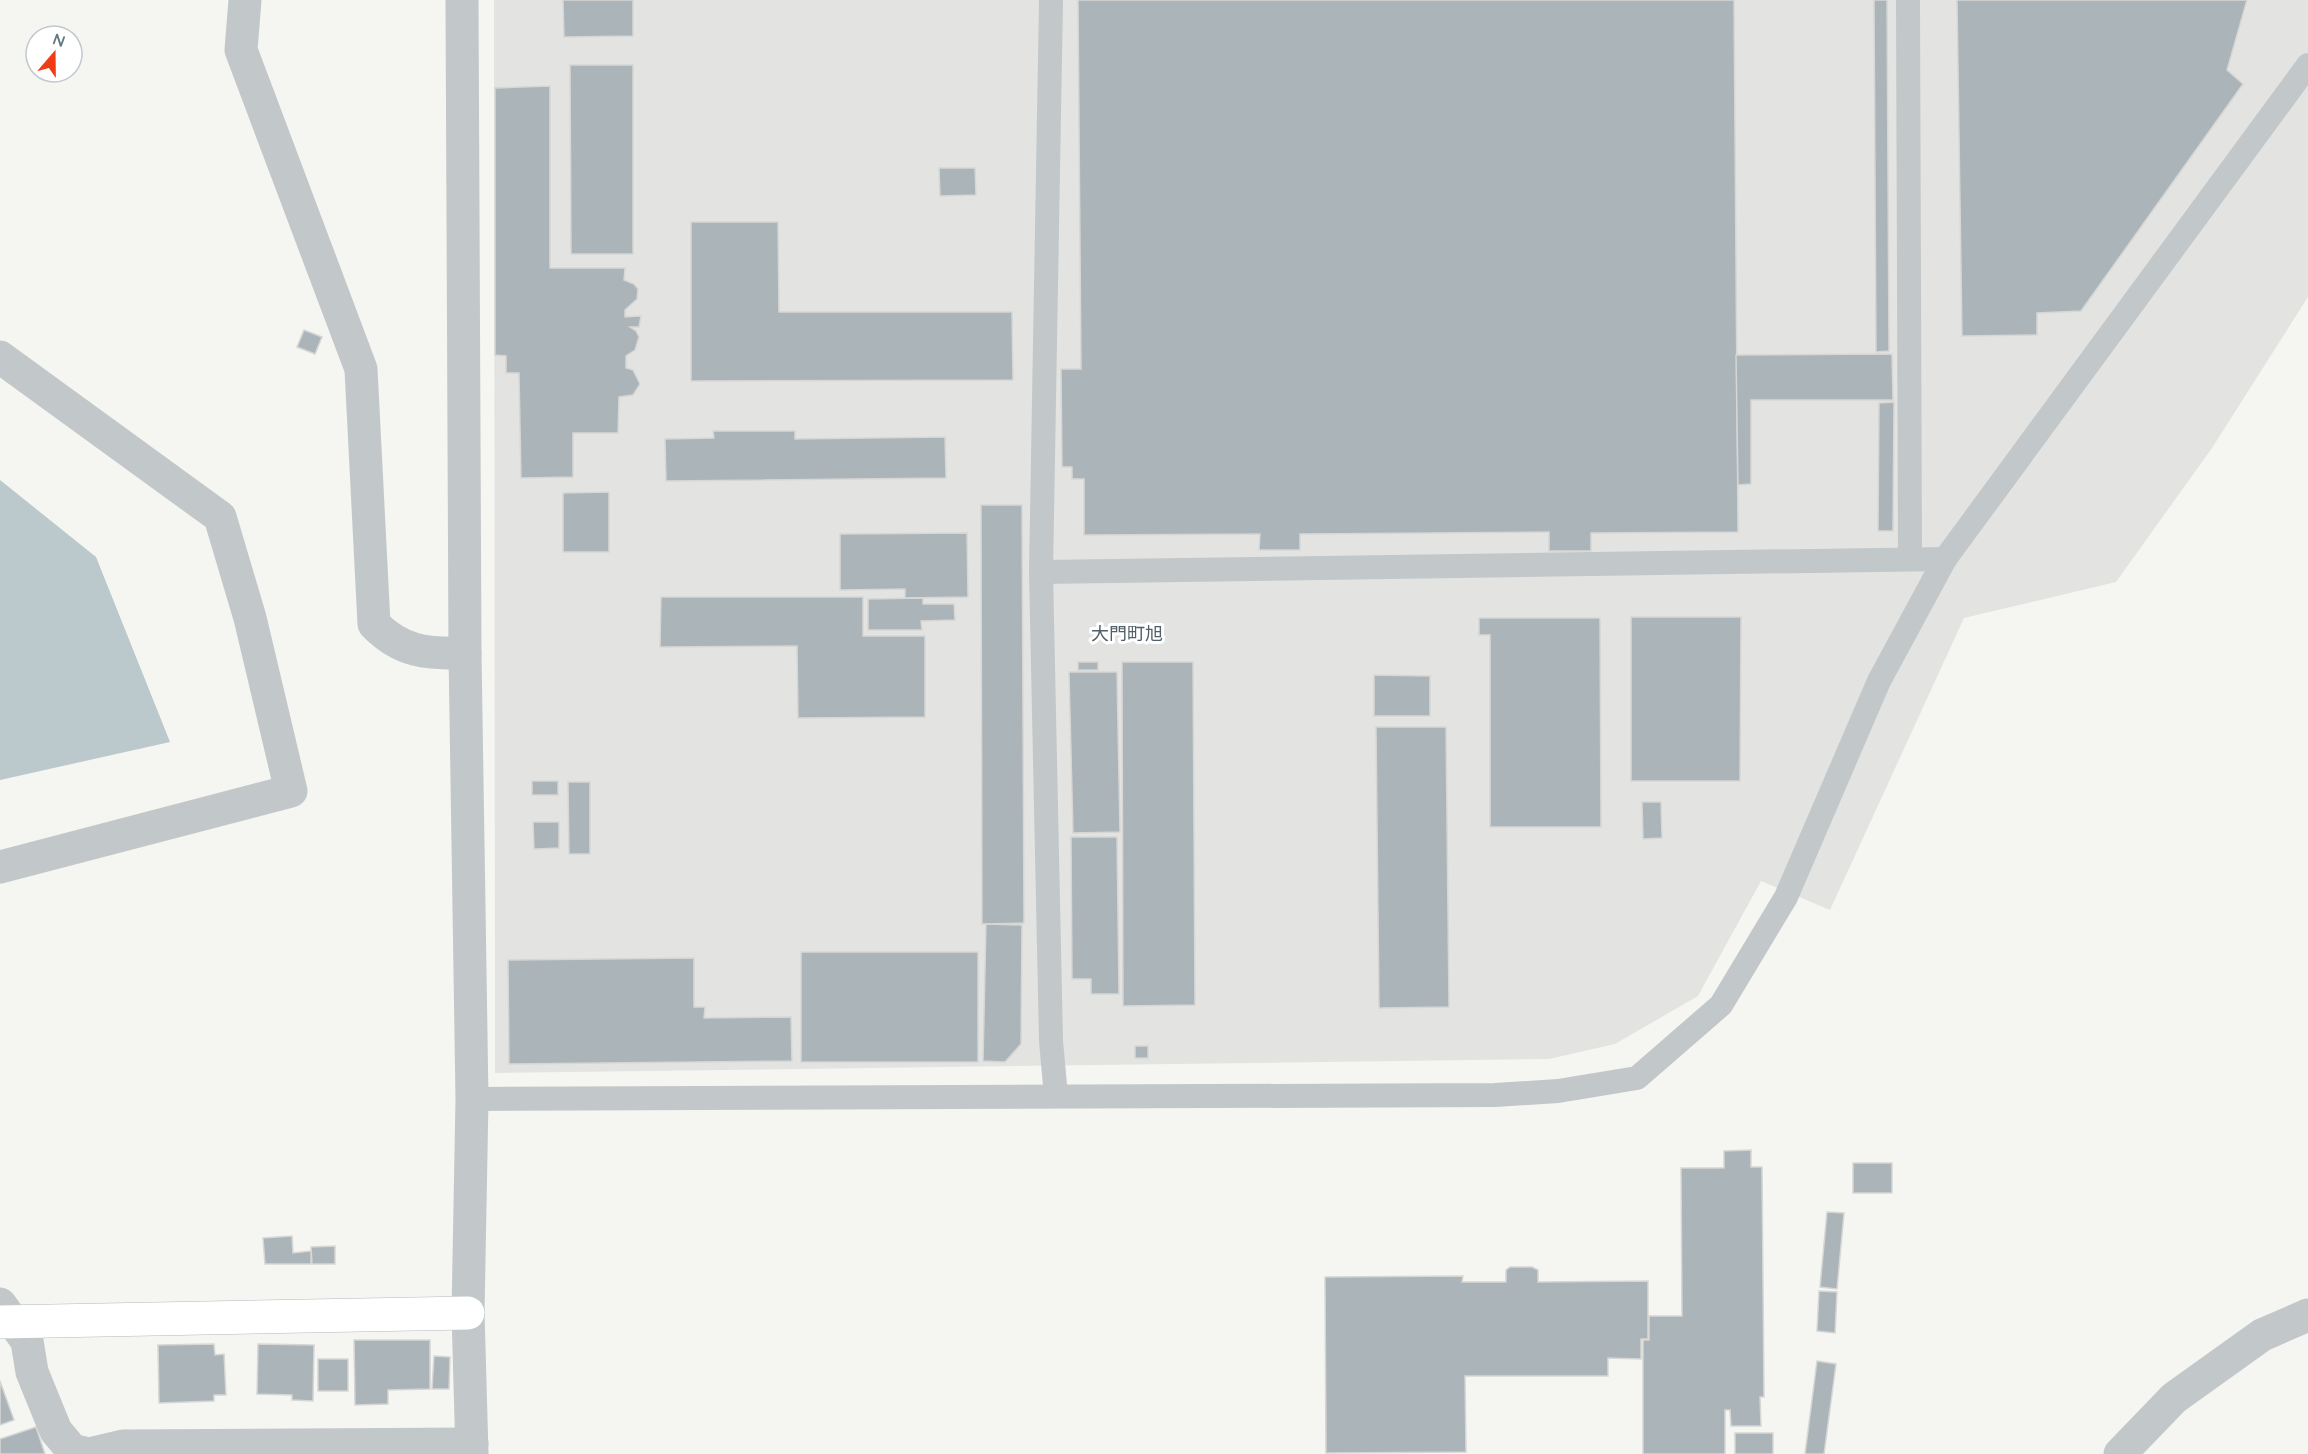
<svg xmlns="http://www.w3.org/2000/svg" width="2308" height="1454" font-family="Quicksand,'Noto Sans JP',sans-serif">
<rect width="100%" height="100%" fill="#f5f5f1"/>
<!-- built -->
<polygon fill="#e3e4e2" points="494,0 2308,0 2308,297 2212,448 2116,582 1964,618 1830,910 1761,881 1698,996 1615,1044 1549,1059 495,1073"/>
<!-- water -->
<polygon fill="#bbc8cc" points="0,480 96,557 170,742 0,780"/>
<!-- building -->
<g fill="#abb4b9" stroke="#d6d6d4" stroke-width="1.5">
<polygon points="563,0 633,0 633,36 564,37"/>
<polygon points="1078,0 1734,0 1738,532 1591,533 1591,551 1549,551 1549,532 1300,534 1300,550 1259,550 1260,534 1084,535 1084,479 1072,479 1072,467 1062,467 1061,369 1081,369"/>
<polygon points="1874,0 1887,0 1889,351 1876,352"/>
<polygon points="1957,0 2247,0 2227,70 2243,84 2081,311 2037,313 2037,335 1962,336"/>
<polygon points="570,65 633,65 633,254 571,254"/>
<polygon points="550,86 550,268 625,268 624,280 634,284 638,289 637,299 625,310 625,317 641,316 639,327 630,327 636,331 639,337 635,350 626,356 626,368 633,370 640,384 633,395 619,397 618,433 573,433 573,477 521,478 519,373 506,373 506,356 495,355 495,88"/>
<polygon points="939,168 975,168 976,195 940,196"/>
<polygon points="691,222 778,222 779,312 1012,312 1013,380 691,381"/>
<polygon points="304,330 322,337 315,354 297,347"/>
<polygon points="1892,354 1893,400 1751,400 1751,484 1738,485 1736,355"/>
<polygon points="1894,402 1893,531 1878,531 1879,403"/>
<polygon points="713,431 795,431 795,439 945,437 946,478 666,481 665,439 714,438"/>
<polygon points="609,492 609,552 563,552 563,493"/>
<polygon points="981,505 1022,505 1024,923 982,924"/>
<polygon points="967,533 968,597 905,598 905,589 840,590 840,534"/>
<polygon points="661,597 863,597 863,636 925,636 925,717 798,718 797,646 660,647"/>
<polygon points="923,598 923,604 954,604 955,620 921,621 922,630 868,630 868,599"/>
<polygon points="1631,617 1741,617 1740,781 1631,781"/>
<polygon points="1479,618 1600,618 1601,827 1490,827 1490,635 1479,635"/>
<rect x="1078" y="662" width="20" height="8"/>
<polygon points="1122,662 1193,662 1195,1005 1123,1006"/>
<polygon points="1069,672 1117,672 1120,832 1073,833"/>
<polygon points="1374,675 1430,676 1430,716 1374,716"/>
<polygon points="1376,727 1446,727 1449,1007 1379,1008"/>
<rect x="532" y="781" width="26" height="14"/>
<polygon points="568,782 590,782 590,854 569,854"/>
<polygon points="1642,802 1661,802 1662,838 1643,839"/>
<polygon points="533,822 559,822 559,848 534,849"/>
<polygon points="1071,837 1117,837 1119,994 1091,994 1091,979 1072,979"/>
<polygon points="986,924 1022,925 1021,1044 1005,1062 983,1061"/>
<rect x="801" y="952" width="177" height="110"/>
<polygon points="694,958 694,1007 705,1007 704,1018 791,1017 792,1061 509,1064 508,960"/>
<rect x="1135" y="1046" width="13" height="12"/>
<polygon points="1751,1150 1751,1167 1762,1167 1764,1397 1760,1397 1761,1426 1731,1426 1730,1410 1725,1410 1725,1454 1643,1454 1643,1340 1649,1340 1649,1316 1682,1316 1681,1168 1724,1168 1724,1151"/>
<rect x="1853" y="1163" width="39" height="30"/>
<polygon points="1827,1212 1844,1213 1837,1289 1820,1287"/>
<polygon points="292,1236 293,1253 311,1251 311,1264 265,1264 263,1238"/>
<polygon points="335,1246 335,1264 312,1264 311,1247"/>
<polygon points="1510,1267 1532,1267 1538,1270 1538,1282 1648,1281 1648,1339 1641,1339 1641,1359 1608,1358 1608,1376 1465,1376 1466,1452 1326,1453 1325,1277 1463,1276 1462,1282 1506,1282 1506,1270"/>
<polygon points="1819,1291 1837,1292 1835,1333 1817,1331"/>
<polygon points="354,1340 430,1340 430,1389 388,1390 388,1404 355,1405"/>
<polygon points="214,1344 215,1355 224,1354 226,1395 214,1395 214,1401 159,1403 158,1345"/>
<polygon points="258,1344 314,1345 313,1401 292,1400 292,1395 257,1394"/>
<polygon points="434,1356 450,1357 449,1389 432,1389"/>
<rect x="318" y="1359" width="30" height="32"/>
<polygon points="1817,1361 1836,1364 1824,1454 1805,1454"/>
<polygon points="0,1381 14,1420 0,1425"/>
<polygon points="36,1427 45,1454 0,1454 0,1439"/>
<rect x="1735" y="1433" width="38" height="21"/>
</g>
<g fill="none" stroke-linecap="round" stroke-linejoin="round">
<!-- secondary casing -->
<g stroke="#b4babe" stroke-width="34">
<polyline id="secondary" points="0,1322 468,1313"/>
</g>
<!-- lane -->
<g stroke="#c2c7c9" stroke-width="24">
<polyline points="1051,0 1041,572 1051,1041 1056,1096"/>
<polyline points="1908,0 1910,559"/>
<polyline points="1041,572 1945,559"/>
<polyline points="472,1099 1495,1095 1558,1091 1637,1078 1721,1005 1786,897 1879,681 1945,559 2308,65"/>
</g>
<!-- street -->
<g stroke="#c2c7c9" stroke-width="33">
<path d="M245 0 241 50 361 369 374 624C401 652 427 654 465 653"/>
<polyline points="462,0 465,653 472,1099 468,1313 472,1454"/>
<polyline points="0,357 220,517 250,618 291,791 0,867"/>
<polyline points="0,1304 27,1341 32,1372 56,1431 72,1450 89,1454 123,1446 472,1444"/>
<polyline points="2120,1454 2174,1398 2262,1335 2308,1315"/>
</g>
<!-- secondary -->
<use href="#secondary" stroke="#fff" stroke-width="33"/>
</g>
<g text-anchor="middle" stroke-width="6" stroke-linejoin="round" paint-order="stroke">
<!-- quarter labels -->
<g font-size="18" fill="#505f69" stroke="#fff">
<text x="1127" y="640">大門町旭</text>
</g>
</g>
<!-- north arrow -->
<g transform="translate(54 54) rotate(20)"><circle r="28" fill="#ffffff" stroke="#c0c9ce" stroke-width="1.5"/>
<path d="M0-4.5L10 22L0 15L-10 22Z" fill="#ef3c17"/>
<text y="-9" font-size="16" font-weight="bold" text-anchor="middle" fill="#627784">N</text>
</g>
</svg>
